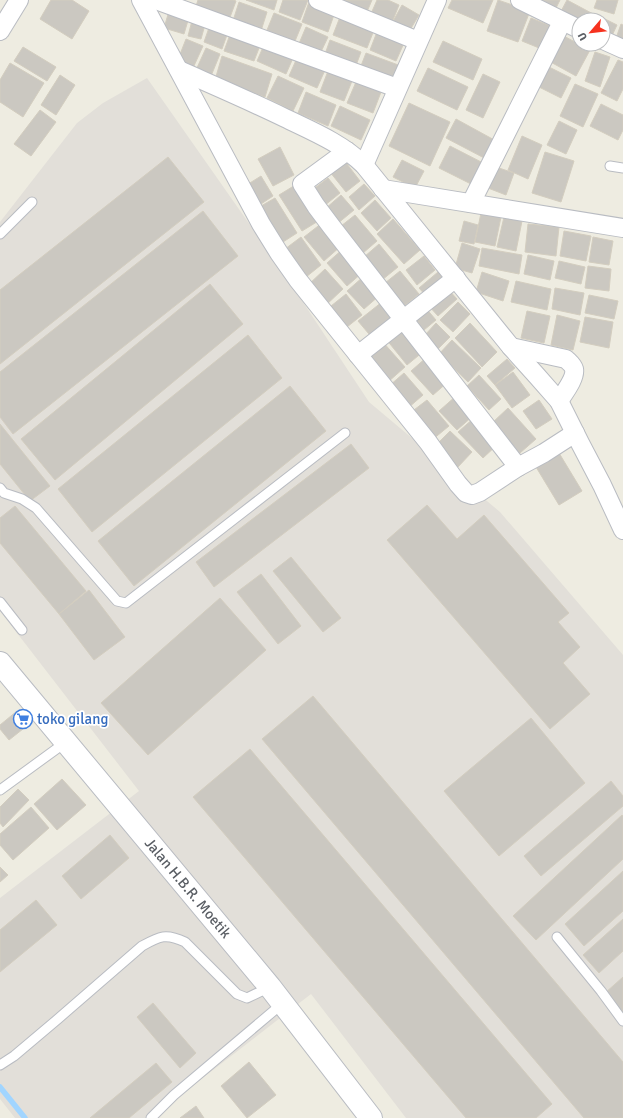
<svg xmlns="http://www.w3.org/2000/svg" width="623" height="1118" font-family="Signika,sans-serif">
<rect width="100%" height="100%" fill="#eeece1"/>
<!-- industrial -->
<polygon fill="#e2dfd9" points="147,78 285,275 369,402 500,512 623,655 623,1118 406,1118 311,994 151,1118 15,1118 0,1099 0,898 139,791 0,611 0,222 77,123 103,103"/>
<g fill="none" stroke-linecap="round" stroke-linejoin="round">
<!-- stream -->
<polyline stroke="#a1d5ff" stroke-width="5.5" points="0,1087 25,1118"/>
</g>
<!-- building -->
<g fill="#cbc8c1" stroke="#d3cdbf">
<polygon points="51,0 72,0 89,11 72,39 40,19"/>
<polygon points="198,0 233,0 236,1 229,20 196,6"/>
<polygon points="246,0 277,0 274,10"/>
<polygon points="283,0 308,0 300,20 279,12"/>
<polygon points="345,0 372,0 366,14 344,4"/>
<polygon points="377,0 388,0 399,5 391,25 370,16"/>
<polygon points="452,0 493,0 483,23 448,8"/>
<polygon points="498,0 530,11 518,42 487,31"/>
<polygon points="542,0 560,0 555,10 541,3"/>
<polygon points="567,0 595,15 593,20 579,20 558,17"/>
<polygon points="597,0 618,0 614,14 594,8"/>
<polygon points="239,2 267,12 260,34 232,24"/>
<polygon points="309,2 335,12 328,32 302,22"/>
<polygon points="402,5 419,15 407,35 391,25"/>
<polygon points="169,11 189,17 184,34 164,28"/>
<polygon points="274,13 302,24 293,46 265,35"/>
<polygon points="193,17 206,21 201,39 188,36"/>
<polygon points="340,17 374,30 367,48 333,35"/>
<polygon points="531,18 553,27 544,50 522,41"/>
<polygon points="603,18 617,25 609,42 603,39 603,20 602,20"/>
<polygon points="621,24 623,25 623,47 614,44"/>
<polygon points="210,25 228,32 222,49 204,42"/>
<polygon points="306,27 328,37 319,56 298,46"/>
<polygon points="231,32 261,43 254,61 224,51"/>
<polygon points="377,32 404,43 396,61 370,50"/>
<polygon points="560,34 590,50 576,76 547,60"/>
<polygon points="186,39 203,46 193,68 177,62"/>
<polygon points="330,40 361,52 355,68 324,57"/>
<polygon points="443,41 482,59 473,80 433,62"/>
<polygon points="264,45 293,58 286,74 257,61"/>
<polygon points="23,47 56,67 47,81 14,61"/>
<polygon points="206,48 220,54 211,76 196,70"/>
<polygon points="595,52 610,57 600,87 585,81"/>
<polygon points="366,53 401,66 394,84 359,71"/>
<polygon points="222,56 272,74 265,97 215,80"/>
<polygon points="297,58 325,70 317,88 289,76"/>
<polygon points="618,60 623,62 623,89 617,101 601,93"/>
<polygon points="10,63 44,83 23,117 0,102 0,80"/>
<polygon points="545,65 571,78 561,98 535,85"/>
<polygon points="428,68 468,87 457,110 417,91"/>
<polygon points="328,71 352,81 344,101 320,92"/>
<polygon points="483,74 500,82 483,118 466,110"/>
<polygon points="60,75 75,85 56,115 41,105"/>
<polygon points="278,76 304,88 293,111 267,98"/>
<polygon points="356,82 381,92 373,113 347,103"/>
<polygon points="575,84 598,94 583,127 560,116"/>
<polygon points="306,92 336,105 328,126 298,113"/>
<polygon points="409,103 450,122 430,166 389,146"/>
<polygon points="601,104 623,115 623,130 618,140 590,126"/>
<polygon points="340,106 370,120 361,140 331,126"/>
<polygon points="40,110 56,122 31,156 14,144"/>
<polygon points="456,119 498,142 488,160 446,138"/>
<polygon points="559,121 577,130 566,154 547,145"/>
<polygon points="522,136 542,145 528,179 508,170"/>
<polygon points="450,146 487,165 477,187 439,168"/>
<polygon points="280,147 294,175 273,186 258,159"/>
<polygon points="545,152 574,161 561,202 532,193"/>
<polygon points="168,157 204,202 0,364 0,290"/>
<polygon points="344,160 360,181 346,192 330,172"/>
<polygon points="402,160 424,171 415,188 393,177"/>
<polygon points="496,167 514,173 506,195 488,188"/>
<polygon points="261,176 273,196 258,206 245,186"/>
<polygon points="328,178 340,193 324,206 311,191"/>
<polygon points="297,184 320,220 302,231 279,195"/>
<polygon points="364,184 375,196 359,210 349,197"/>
<polygon points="341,195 354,210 337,224 325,209"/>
<polygon points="275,198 297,233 283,242 261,206"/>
<polygon points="375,200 391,218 377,231 361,213"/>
<polygon points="203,211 238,256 13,434 0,417 0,372"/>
<polygon points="481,213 501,217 495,246 475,242"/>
<polygon points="355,215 377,241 363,253 341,226"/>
<polygon points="504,217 522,221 516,251 497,247"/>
<polygon points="393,219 420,250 404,264 377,234"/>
<polygon points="464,221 478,225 474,244 459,241"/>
<polygon points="322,223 341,246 324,261 304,237"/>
<polygon points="528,224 559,227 556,256 525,252"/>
<polygon points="564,231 591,236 586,261 560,256"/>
<polygon points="301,237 321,265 306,277 285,249"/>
<polygon points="593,237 613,241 609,265 589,262"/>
<polygon points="462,243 480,249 472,273 455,268"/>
<polygon points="379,244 398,267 382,280 364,257"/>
<polygon points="482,248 522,255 519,274 479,266"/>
<polygon points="343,249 363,272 347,286 327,263"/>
<polygon points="528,255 554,261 550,280 524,274"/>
<polygon points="424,256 435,270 417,285 406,270"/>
<polygon points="559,261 585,267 581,284 555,278"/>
<polygon points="588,266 611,269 609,291 585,288"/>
<polygon points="325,269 343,289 325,306 307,286"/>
<polygon points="400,271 419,294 404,306 385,283"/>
<polygon points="438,272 447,282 428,298 419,288"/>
<polygon points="482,272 509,281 503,301 476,292"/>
<polygon points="363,277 380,295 364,309 347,291"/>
<polygon points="516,281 551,289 547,310 511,302"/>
<polygon points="210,284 243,324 55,480 21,439"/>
<polygon points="447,288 457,299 438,316 428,305"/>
<polygon points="555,288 584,293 580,315 552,309"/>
<polygon points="346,294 362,315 342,331 326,310"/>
<polygon points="589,295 618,301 614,319 585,313"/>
<polygon points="382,302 398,321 374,340 358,321"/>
<polygon points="458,302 470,314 453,332 440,320"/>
<polygon points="424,306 436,320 424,330 413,316"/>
<polygon points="527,311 550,316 544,343 521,338"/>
<polygon points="557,315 580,321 573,350 551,345"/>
<polygon points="585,317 613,322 609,348 580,342"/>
<polygon points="436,323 450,337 438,349 425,335"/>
<polygon points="470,323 497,352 482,367 455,338"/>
<polygon points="403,325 424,351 407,365 386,339"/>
<polygon points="248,335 282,378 92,532 58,489"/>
<polygon points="452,340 481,368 468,382 439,354"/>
<polygon points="382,341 405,367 388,382 365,356"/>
<polygon points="427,357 449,381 433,395 411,371"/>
<polygon points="507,359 515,368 495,385 487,376"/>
<polygon points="513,372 530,395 512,408 495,385"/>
<polygon points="404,373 423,395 408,408 389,386"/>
<polygon points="479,375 501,399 489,410 467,386"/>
<polygon points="290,386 326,431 134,586 98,541"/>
<polygon points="456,396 474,415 457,430 439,411"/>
<polygon points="427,400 449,426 432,440 410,413"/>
<polygon points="539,400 552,419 536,429 523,411"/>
<polygon points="508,408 536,439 520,453 492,423"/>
<polygon points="474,418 498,444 483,458 458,432"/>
<polygon points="0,424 50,486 30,501 0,464"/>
<polygon points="450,431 472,452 457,468 434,447"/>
<polygon points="351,444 369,468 214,587 196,562"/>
<polygon points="556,448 582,491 559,505 533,462"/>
<polygon points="427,505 457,539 484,515 569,613 558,622 580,647 563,663 590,694 550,729 387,540"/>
<polygon points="15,506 86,591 59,614 0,543 0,518"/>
<polygon points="291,557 341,618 323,632 273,571"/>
<polygon points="261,574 301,626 278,644 237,592"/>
<polygon points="89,590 125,637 94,660 59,614"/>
<polygon points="220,598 266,650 148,755 101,703"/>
<polygon points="313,696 623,1062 623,1118 584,1118 262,739"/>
<polygon points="17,711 28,725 9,740 0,729 0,725"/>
<polygon points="531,718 585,783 499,856 444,791"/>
<polygon points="250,749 552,1104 536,1118 466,1118 193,797"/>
<polygon points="62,779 86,805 57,830 34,804"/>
<polygon points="611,781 623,796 623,806 541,876 524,856"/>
<polygon points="18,789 29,800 3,827 0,823 0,807"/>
<polygon points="31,807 49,828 13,860 0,845 0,834"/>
<polygon points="622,815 623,816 623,859 536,940 513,916"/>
<polygon points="110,835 129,858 81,899 62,876"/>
<polygon points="0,867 8,875 0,882"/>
<polygon points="623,871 623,911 584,946 565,924"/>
<polygon points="36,900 57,925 0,972 0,930"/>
<polygon points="623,919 623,951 599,973 583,955"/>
<polygon points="623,977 623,1012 605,993"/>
<polygon points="153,1003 196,1053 180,1068 137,1017"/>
<polygon points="249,1062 276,1095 247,1118 221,1086"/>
<polygon points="156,1063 172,1082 129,1118 90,1118"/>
<polygon points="196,1106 204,1118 180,1118"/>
</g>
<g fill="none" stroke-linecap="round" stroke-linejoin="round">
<!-- service casing -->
<g stroke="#b9bcc2" stroke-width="11">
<g id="service">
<polyline points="610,166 623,168"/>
<polyline points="0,234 32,202"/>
<polyline points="0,488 4,493 22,499 36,508 117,601 126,603 345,433"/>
<polyline points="0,602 22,630"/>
<polyline points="0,790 66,742"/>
<polyline points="557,937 601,991 623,1021"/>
<path d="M0 1065 14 1056 59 1018 142 946C160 936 166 933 185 942L237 994 247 998 270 987"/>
<polyline points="151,1118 174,1095 283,1003"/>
</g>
</g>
<!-- minor casing -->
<g stroke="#b9bcc2" stroke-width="20">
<g id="minor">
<polyline points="141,0 261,224 279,253 298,280 428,442 458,484 466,493 472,495 480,492 518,467 544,453 575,433"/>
<polyline points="156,0 397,88"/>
<polyline points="318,0 418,41"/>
<polyline points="520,0 579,29"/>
<polyline points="0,31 19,0"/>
<polyline points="603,40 623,49"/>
<path d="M179 70C215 86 250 101 285 118 314 132 341 143 364 165L511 347 537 376 559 401 580 443 602 485 623 530"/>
<polyline points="347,151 302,184 316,206 331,226 518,467"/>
<polyline points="364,165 437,0"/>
<polyline points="383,189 623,228"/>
<polyline points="471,203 562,22"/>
<path d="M511 347 566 359C569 362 573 365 574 369 576 378 564 393 559 401"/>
<polyline points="358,355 456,278"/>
</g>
</g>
<!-- tertiary casing -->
<g stroke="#b9bcc2" stroke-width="24">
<polyline id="tertiary" points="0,663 270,987 371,1118"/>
</g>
<!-- service -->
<use href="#service" stroke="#fff" stroke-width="9"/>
<!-- minor -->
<use href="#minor" stroke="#fff" stroke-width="18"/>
<!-- tertiary -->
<use href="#tertiary" stroke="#fff" stroke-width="22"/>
</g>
<!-- icons -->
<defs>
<g id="supermarket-ring" transform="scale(1)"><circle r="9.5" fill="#fff" stroke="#3f7fe0" stroke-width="1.5"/><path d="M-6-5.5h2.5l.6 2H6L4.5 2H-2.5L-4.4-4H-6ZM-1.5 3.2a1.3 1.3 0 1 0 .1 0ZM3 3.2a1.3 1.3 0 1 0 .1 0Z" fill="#3f7fe0"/></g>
</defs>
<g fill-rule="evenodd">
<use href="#supermarket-ring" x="23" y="719"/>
</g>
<g text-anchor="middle" stroke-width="3.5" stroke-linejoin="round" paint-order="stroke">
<!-- shop labels -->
<g font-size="15" fill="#366cbe" stroke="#fff" text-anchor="start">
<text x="37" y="724">toko gilang</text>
</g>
<!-- street labels -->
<g font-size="15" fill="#5a5e64" stroke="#fff">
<text transform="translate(188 888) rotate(50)" y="5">Jalan H.B.R. Moetik</text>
</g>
</g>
<!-- north arrow -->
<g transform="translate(591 32) rotate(242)"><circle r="19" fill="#ffffff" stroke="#bdbfc1"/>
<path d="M0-3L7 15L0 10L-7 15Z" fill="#f6321f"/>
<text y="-6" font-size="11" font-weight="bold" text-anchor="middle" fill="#5a5e64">U</text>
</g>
</svg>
